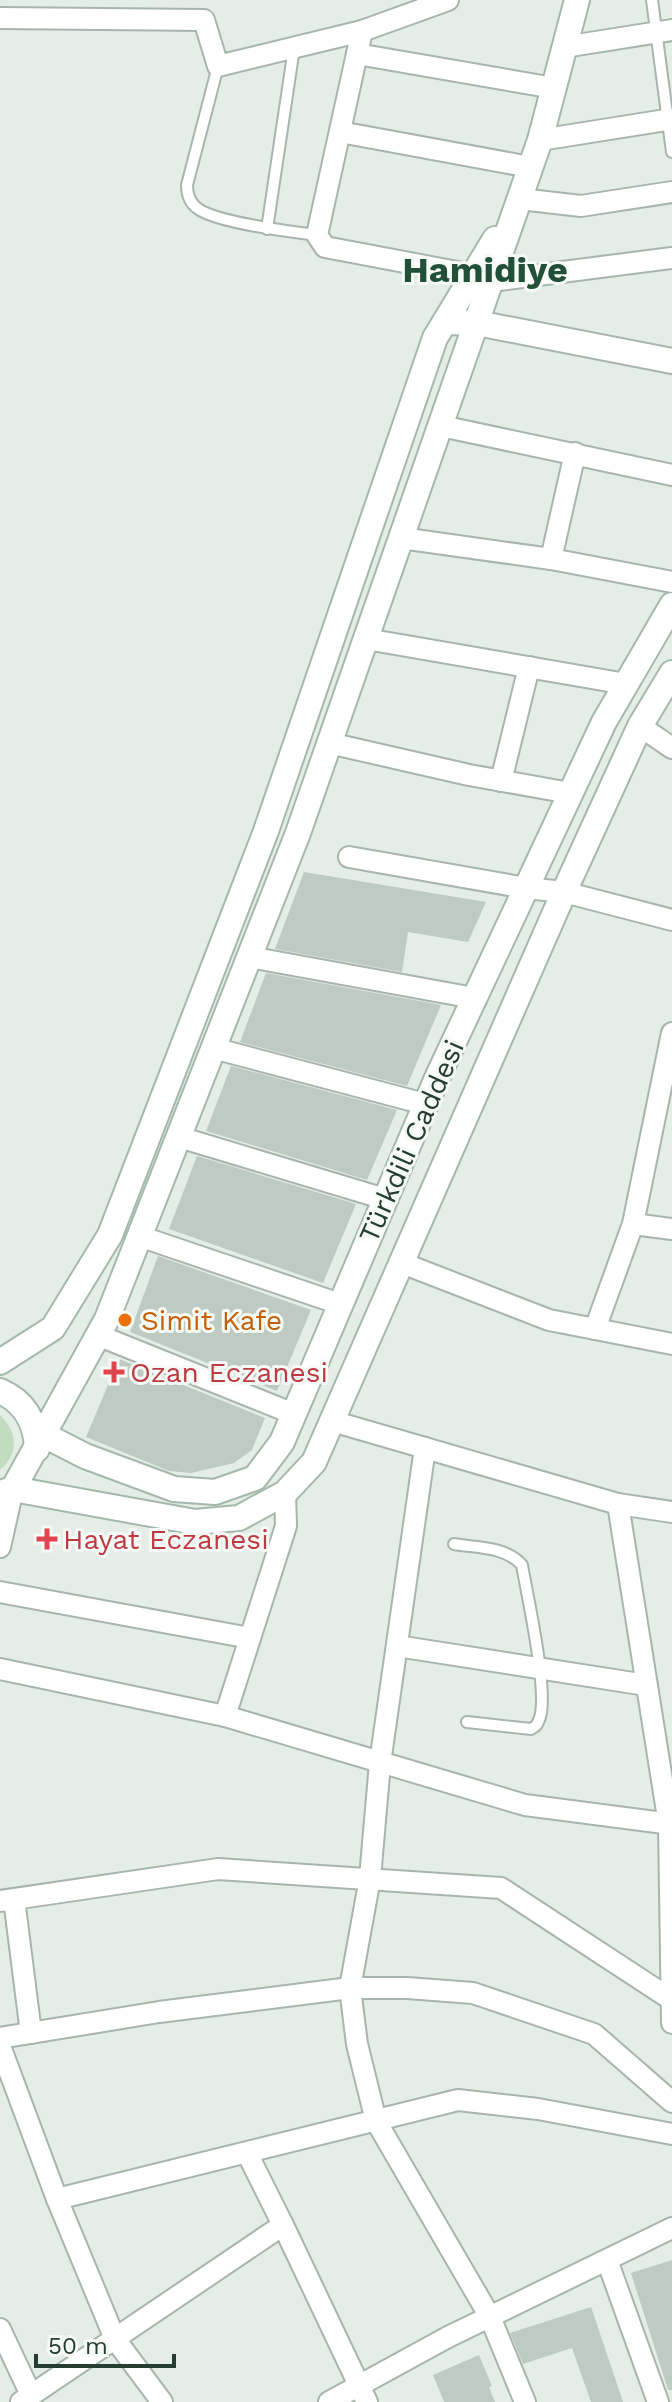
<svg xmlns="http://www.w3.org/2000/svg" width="672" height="2402" font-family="'Work Sans',sans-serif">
<rect width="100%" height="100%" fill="#e5ede7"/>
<!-- green -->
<path fill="#c0ddc0" d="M0 1415C18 1432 19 1454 0 1470Z"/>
<!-- building -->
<g fill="#bdcbc2">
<polygon points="304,872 486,902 468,942 408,932 402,972 275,949"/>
<polygon points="266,973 441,1005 407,1086 240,1042"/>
<polygon points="231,1066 397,1110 367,1180 206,1131"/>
<polygon points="197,1156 356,1204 323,1283 169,1229"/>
<polygon points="158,1256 311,1310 277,1391 130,1332"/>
<polygon points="119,1359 265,1418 252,1450 234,1463 191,1473 169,1471 86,1437"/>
<polygon points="672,2260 672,2390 668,2390 631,2273"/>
<polygon points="591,2307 623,2402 591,2402 572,2348 523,2364 510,2333"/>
<polygon points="479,2355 492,2386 489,2387 495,2402 444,2402 433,2375"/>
</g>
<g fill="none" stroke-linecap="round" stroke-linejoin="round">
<!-- service casing -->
<g stroke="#a8b5ad" stroke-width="14">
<g id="service">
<polyline points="652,0 672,152"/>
<path d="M218 66 187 185C187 194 189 202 197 208 214 222 292 232 317 235"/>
<polyline points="267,229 294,48"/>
<path d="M454 1544C477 1548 505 1546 522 1565 527 1595 550 1696 539 1720 537 1725 536 1726 531 1729L467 1722"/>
</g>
</g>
<!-- minor casing -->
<g stroke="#a8b5ad" stroke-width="24">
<g id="minor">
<polyline points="0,18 204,20 218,66 362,31 448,0"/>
<polyline points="362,31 317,235 325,247 473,275"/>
<polyline points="564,47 672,30"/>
<polyline points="357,54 554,88"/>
<polyline points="340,132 530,167"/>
<polyline points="540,140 672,119"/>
<polyline points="520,199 581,206 672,192"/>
<polyline points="479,287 491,281 672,258"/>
<polyline points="441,426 672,475"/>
<polyline points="401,538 551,559 672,582"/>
<polyline points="551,559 575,453"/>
<polyline points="366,639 626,684"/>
<polyline points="640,726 672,748"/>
<polyline points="329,743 469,775 570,793"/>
<polyline points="501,781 529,667"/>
<polyline points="349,857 526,888 564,892 672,920"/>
<polyline points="249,957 474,998"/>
<polyline points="213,1048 425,1104"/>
<polyline points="179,1137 385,1199"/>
<polyline points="633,1224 672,1229"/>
<polyline points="139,1236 340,1304"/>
<polyline points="402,1263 549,1320 672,1344"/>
<polyline points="595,1329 633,1224 672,1033"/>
<polyline points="100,1336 294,1414"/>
<polyline points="332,1421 618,1504 672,1512"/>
<polyline points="425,1448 380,1763 370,1878 350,1988 357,2044 376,2121 490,2317 525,2402"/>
<polyline points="618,1504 669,1824 672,2023"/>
<polyline points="0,1547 13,1489"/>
<polyline points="0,1592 250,1638"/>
<polyline points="397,1646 646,1685"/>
<polyline points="0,1669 225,1716 525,1805 672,1824"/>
<polyline points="225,1716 286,1526 285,1493"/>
<polyline points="14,1899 31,2033"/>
<polyline points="0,1901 218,1869 501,1888 672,2000"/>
<polyline points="0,2038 159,2012 350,1988 407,1988 473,1993 594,2034 672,2102"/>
<polyline points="0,2046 57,2199 115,2339 162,2402"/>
<polyline points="247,2153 283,2225"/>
<polyline points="57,2199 458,2100 538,2109 672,2134"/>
<polyline points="607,2260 658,2402"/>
<polyline points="0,2329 31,2395"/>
<polyline points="21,2402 283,2225 367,2402"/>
<polyline points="329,2402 448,2337 672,2228"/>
</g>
</g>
<!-- tertiary casing -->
<g stroke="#a8b5ad" stroke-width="28">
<polyline id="tertiary" points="445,322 477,323 672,361"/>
</g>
<!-- secondary casing -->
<g stroke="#a4b8ac" stroke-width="28">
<g id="secondary">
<polyline points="0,1362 53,1328 110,1235 266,831 435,338 495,239"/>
<path d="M0 1391C25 1402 36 1422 37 1449"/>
<polyline points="44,1435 85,1456 174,1489 215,1492 255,1478 282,1442 437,1078 604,722 672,605"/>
<polyline points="13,1489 195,1522 239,1518 285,1493 314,1462 564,892 640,726 672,673"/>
<polyline points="0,1493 13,1489 107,1319 298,833 540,140 577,0"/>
</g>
</g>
<!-- service -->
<use href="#service" stroke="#fff" stroke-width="10"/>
<!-- minor -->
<use href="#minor" stroke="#fff" stroke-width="20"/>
<!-- tertiary -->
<use href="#tertiary" stroke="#fff" stroke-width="24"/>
<!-- secondary -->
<use href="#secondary" stroke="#fff" stroke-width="24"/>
</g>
<!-- markers -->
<circle fill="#e8710a" stroke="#f6faf6" stroke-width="3" cx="125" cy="1320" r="8"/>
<g fill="#e0444e" stroke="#f6faf6" stroke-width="3">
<path d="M110 1360h8v8h8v8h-8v8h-8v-8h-8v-8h8z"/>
<path d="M43 1527h8v8h8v8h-8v8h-8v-8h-8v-8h8z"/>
</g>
<g text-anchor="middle" stroke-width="6" stroke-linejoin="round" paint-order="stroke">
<!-- street labels -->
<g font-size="28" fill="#253e31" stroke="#f6faf6">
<text transform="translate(411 1141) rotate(-66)" y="10">Türkdili Caddesi</text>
</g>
<!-- food labels -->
<g font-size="28" fill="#c56008" stroke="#f6faf6" text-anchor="start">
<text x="141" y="1330">Simit Kafe</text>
</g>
<!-- health labels -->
<g font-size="28" fill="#be3a42" stroke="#f6faf6" text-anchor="start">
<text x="130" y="1382">Ozan Eczanesi</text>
<text x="63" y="1549">Hayat Eczanesi</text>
</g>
<!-- district labels -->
<g font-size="36" font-weight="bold" fill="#224f38" stroke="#f6faf6">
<text x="485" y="282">Hamidiye</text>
</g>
</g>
<!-- scale -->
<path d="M36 2354v12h138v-12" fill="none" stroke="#253e31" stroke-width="4"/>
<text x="48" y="2354" font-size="24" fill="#253e31" stroke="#f6faf6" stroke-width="6" paint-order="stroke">50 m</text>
</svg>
